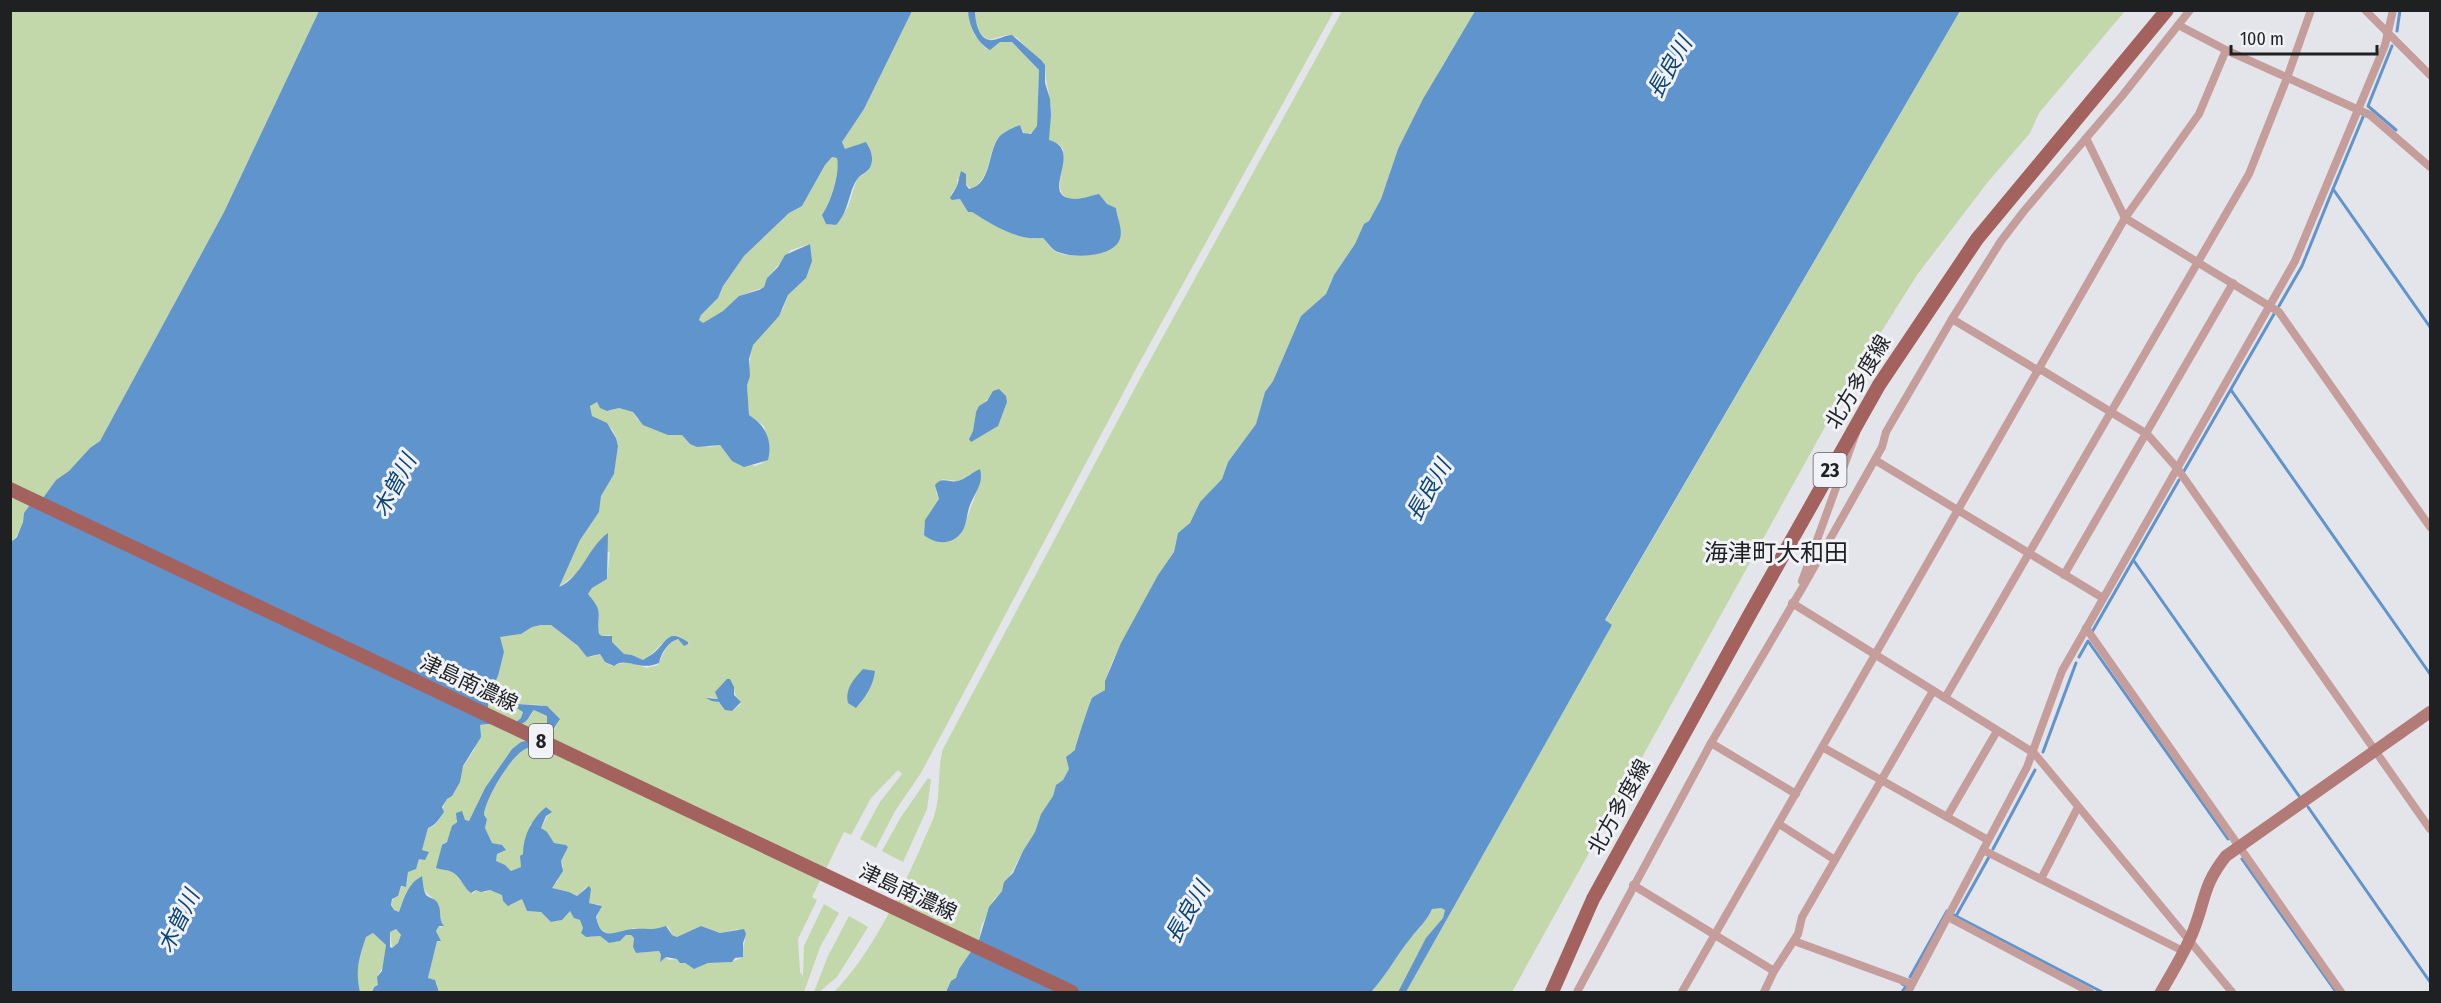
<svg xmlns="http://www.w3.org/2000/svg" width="2441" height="1003" font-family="'Fira Sans Condensed','Noto Sans JP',sans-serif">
<rect width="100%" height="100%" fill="#e3e5ea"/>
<!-- green -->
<g fill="#c2d7aa" fill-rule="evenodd">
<path d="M10 11H319L224 212 100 441 90 448 69 471 56 480 43 498 24 513C23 525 19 534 11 543Z"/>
<path d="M912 11H968L974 34 986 49 997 45 999 42H1012L1039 70 1037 126 1034 132 1025 135 1020 125C1013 128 1002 132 998 138 986 157 992 176 972 189L957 178V186L951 194 953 200 960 199 968 212H972L1033 239 1043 238C1047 242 1049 247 1053 250 1064 258 1080 255 1093 254L1120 227 1116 208 1107 204 1099 194C1092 195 1083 199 1076 199 1055 199 1060 182 1062 168 1063 162 1063 155 1063 149L1059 145 1049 141C1049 127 1052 114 1050 100 1048 88 1045 78 1045 65L1016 37 1006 35 989 40C978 35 975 22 975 11H1334L1137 367 921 773 895 811 876 848 860 839 880 802 902 774 898 770 871 798 851 835 844 832 812 897 817 900 798 939 800 972 803 976 804 946 824 904 839 913 820 947 804 992H439L436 982 428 978 437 940 441 941 436 931 439 926 442 928C440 920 441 912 437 904 430 892 422 895 421 876 408 884 403 897 399 912L394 910C391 905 391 901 395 897L397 898 401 887H405L407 883 408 872 417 865 419 859 429 852 422 850 428 828 434 826 441 817 445 801 452 795 459 782 461 770 474 750 478 738 480 725C495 721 511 723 527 721L534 710 547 716V724L534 739 521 742 512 749 485 788 469 821 457 820C453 827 451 841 442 845L437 868C441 869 447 870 452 872 458 875 464 888 473 894L476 890 485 892 490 890 502 895 503 901 511 905 522 899 527 911 541 912 551 922 559 921 570 911 580 920 583 928 581 933 586 937 600 936 609 943 620 941 626 935H631L634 938 633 947 636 953 659 951 661 955 660 962 666 957 669 960 677 959 694 969 708 963 731 962 741 958 745 940 738 929 720 933 701 926 678 937 672 935 668 926 649 931 634 928 622 933 608 934 602 930 596 920 601 905 589 903V893L586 887 577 896 569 892 552 888 553 884 557 882 563 866 561 861 568 847 566 845 554 843 541 828 550 811 546 807 530 825 523 855 521 856V867L511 871 496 861 497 854 504 851 500 845 492 843 485 828 487 819 484 815C485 799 509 760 523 750 538 739 555 743 558 717L543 705 517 704 523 712 521 718 516 722 488 708V697L498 676 504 652 499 637 521 634 532 627 541 625H551L591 657 600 654 605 662 612 666 626 662 647 668 658 665C663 655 666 643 678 639L683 644 689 643C669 624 660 651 643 660L632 655H624L612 642 610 635 602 636 599 634C596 612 605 614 588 594L592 588 607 579 610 552H591L578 572 558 588 580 540 599 512 601 496 614 474 618 446 616 437 612 429 592 416 590 406 597 402 600 408 610 411 619 408 633 412 637 419 682 435 690 444 710 447 720 445 728 456 755 466 763 463 767 439 764 426 749 415 747 385 752 345 783 309 788 295 806 278 809 244 791 250 767 278 764 287 739 296 723 311 703 323 699 321 701 315 718 298 723 286 744 256 789 213 802 206 825 165 832 157 837 158C840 174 831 201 822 215L826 224 836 225 848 207 857 179 868 171 871 164 872 155 849 148 845 149 842 142 864 109ZM990 396 988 432 975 439 970 436 973 431 976 412ZM980 469C981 489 969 508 964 528L924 535C924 514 932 514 939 499L936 492 942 479 958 481ZM730 680C735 689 734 696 741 704L732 711 708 696 718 699Z"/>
<path d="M1342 11H1475L1441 68 1398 149 1381 199 1369 221 1364 225 1355 244 1334 275 1326 294 1301 316 1273 381 1265 392 1256 424 1228 462 1222 479 1200 502 1190 523 1178 533 1174 552 1158 575 1112 662 1105 681V690C1101 693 1095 695 1092 698 1089 702 1076 744 1075 750L1069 754V769L1063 780 1056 785 1053 796 1041 814 1035 832 1023 851 1002 891 994 899 981 927 979 940 959 969 956 978 950 984 946 992H834C870 956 900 894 921 847 925 836 932 824 935 813 941 793 937 770 943 749L1143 373Z"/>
<polygon points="1960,11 2125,11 2039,113 2030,133 1987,183 1917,275 1851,380 1512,992 1406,992 1612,625 1605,621"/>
<polygon points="928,778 931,780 927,809 903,862 882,851 901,817"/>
<path d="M1437 906 1445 910 1443 918 1427 938 1398 992H1371C1386 976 1396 956 1410 939 1418 928 1427 921 1432 909Z"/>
<polygon points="849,916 868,927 837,977 819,992 814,992 828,956"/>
<polygon points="396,929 401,936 398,943 392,948 390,932"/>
<path d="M373 933 386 945 383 967 378 975V985L373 987 372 992H360C355 970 359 958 366 937Z"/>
</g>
<!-- water -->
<g fill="#6094cd" fill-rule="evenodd">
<path d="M319 11H912L864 109 842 142 845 149 866 142C870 149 874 156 871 165 869 172 863 173 858 178 848 191 850 210 836 225L826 224 822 215C831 202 840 174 837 158L832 157 825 165 802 206 789 213 744 256 723 286 718 298 701 315 699 320 703 323 723 311 739 296 759 290 764 287 767 278 778 267 785 255 810 244 812 261 806 278 788 295 779 316 753 345 749 359 750 376 747 385 749 415C765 425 773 440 768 460L744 467 732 461 720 445 697 447 690 444 682 435H668L643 425 633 412 619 408 607 411 600 408 597 402 590 406 592 416 607 423 616 438 618 446 614 474 601 496 599 512 580 540 559 587C582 577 588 547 608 533L607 579 592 588 588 594C605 614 596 612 599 634L602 636H612V642L624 654 632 655 643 660C647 657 652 655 656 651 668 639 669 629 688 642V644L684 646 678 639C668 642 661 653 659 663 638 672 627 656 614 666L605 662 600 654 587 657 578 646 551 625H541L532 627 521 634 500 637 504 652 498 676 488 697V708L516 722 521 718 523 712 514 706 517 704 547 706 560 719C555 725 552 735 544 741 538 746 529 746 522 751 509 760 485 799 484 815L487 819 485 828 492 843 502 845 506 850 497 854 496 861 505 865 511 871 521 867 520 856 523 854C523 836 532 818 546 807L552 812 546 816 541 828 547 832 554 843 566 845 568 847 561 861 563 871 552 888 569 892 577 896 589 886 591 889 589 903 602 906 596 917C602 945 618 929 634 929 648 928 651 931 666 926L672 935 677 937 701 926 720 933 744 929 746 934 743 943V957L735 958 732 962 708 963 694 969 685 963H680L677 959 666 957 660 962 661 955 659 951 636 953 633 947 634 938 631 935H626L620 941 609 943 600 936 586 937 581 933 583 928 580 920 574 918 570 911 562 920 551 922 541 912 527 911 522 899 508 906 503 901 502 895 490 890 481 892 476 890 471 893C464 888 462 880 455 874 451 870 442 870 436 868L442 845 447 842 452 826 457 822 456 813 462 811 465 820 469 821 485 788 512 749 521 742 534 739 547 724V716L534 710C530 714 529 719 525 722 512 731 496 721 480 725L481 737 463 766 460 782 452 796 447 799 442 807 444 812C439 819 436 825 428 828L422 850 429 852 425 860 419 859 416 869 408 872 406 887 401 886 398 896 392 899 391 905 394 910 399 912C404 898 408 883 422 876 423 882 423 889 426 895 430 899 436 898 438 904 442 911 438 920 444 926H439L436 931 441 941H437L428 978 435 980 439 992H372L374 987 378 985 377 977 382 971 386 945 373 933 366 937C359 958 355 970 360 992H11L10 543 17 537 23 522 24 513 30 505 43 498 56 480 69 471 90 448 100 441 224 212ZM396 929 401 935 398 943 392 948 390 947V932Z"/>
<path d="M968 11H975C975 21 979 42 993 40 1000 39 1005 35 1012 35L1041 60 1045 65V83L1050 99 1051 115 1049 140C1086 150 1036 198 1075 199 1083 199 1092 195 1099 194L1107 204 1116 208C1117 218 1124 231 1119 241 1111 257 1075 258 1061 253 1052 251 1049 244 1043 238 1017 241 993 225 972 212H968L960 199 952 200 950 198 957 186 961 171 966 174V185L969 189C992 184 987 153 999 137 1003 132 1013 128 1020 125L1023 133 1031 134 1037 126 1039 70 1012 42H1000L990 50C977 43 969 26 968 11Z"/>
<path d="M1475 11H1960L1605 620 1612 625 1406 992H1398L1426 938 1443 918 1445 910 1441 908 1432 909C1427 921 1418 928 1410 939 1396 956 1386 976 1371 992H946L951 981 956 978 959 969 979 940 989 907 1002 891 1004 882 1013 873 1023 851 1035 832 1041 814 1053 796 1056 785 1063 780 1069 769 1066 757 1075 750C1075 747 1090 701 1092 698 1095 695 1101 693 1105 690V681L1121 643 1158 575 1174 552 1178 533 1190 523 1200 502 1222 479 1228 462 1256 424 1265 392 1273 381 1301 316 1326 294 1334 275 1355 244 1364 224 1369 221 1381 199 1398 149 1423 99Z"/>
<polygon points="999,389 1006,396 1007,402 998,426 971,442 969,439 973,431 976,412 979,406 987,401 993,391"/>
<path d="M980 469C984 483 975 492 970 505 967 512 967 521 964 528 956 545 937 546 924 535L925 520 939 499 935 485C942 476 948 483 958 481 965 479 973 472 980 469Z"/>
<path d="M863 669 875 671C873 687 866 696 856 708L848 703C845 688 854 679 863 669Z"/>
<polygon points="727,679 730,679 734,687 734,695 741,702 732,711 725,710 719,702 712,701 706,698 718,699 715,692"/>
</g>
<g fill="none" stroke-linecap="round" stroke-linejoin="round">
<!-- stream -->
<g stroke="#6094cd" stroke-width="3">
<polyline points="2397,31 2400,10"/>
<polyline points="2392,46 2368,106 2396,130"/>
<polyline points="2363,117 2333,189 2430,327"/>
<polyline points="2279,306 2302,266 2333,189"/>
<polyline points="2231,390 2430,674"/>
<polyline points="2184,471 2274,314"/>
<polyline points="2134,561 2299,796"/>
<polyline points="2092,632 2179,480"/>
<polyline points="2079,657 2088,641 2228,839"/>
<polyline points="2043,752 2076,663"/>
<polyline points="2308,807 2430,982"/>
<polyline points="1993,849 2035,770"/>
<polyline points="2242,859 2336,992"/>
<polyline points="1954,915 2102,992"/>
<polyline points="1956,916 1989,857"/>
<polyline points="1910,977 1947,911"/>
<polyline points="1902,984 1906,986 1902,992"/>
</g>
<!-- street -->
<g stroke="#c59e9c" stroke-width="8">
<polyline points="2365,10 2430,75"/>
<polyline points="2178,25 2226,50 2370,115 2430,167"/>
<polyline points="2086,138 2125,218 2279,312 2430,527"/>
<polyline points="1952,319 2039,371"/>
<polyline points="2040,369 2147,434 2177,468 2430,829"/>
<polyline points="1875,460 2103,598"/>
<polyline points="2064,575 2233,283"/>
<polyline points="1802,581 1856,433"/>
<polyline points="1792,603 2034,753 2232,992"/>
<polyline points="2086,628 2341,992"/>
<polyline points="1945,698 2249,174 2287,78 2311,10"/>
<polyline points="1711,743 1796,794"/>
<polyline points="1824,748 1988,840"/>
<polyline points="1947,817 1997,731"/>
<polyline points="1983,850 2183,951"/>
<polyline points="1835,860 1933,691"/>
<polyline points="2041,879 2078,807"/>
<polyline points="1633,885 1774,971"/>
<polyline points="1948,917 2090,992"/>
<polyline points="1794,941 1912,984"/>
<polyline points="1577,992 1711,743 1804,585 1882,447 1886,432 1952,319 2001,241 2024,211 2122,96 2190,10"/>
<polyline points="1682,992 2125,218 2199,114 2226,50"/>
<polyline points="1764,992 1774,971 1798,934 1802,917 1835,860 1779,824"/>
<polyline points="1908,992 2027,767 2062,671 2295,261 2385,45 2393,10"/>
</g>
<!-- secondary -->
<path stroke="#b27b78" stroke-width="12" d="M2161 992C2172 972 2186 951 2194 929 2206 898 2203 885 2226 856L2430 712"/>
<!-- primary -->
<g stroke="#a4625e" stroke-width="14">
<polyline points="10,489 1072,992"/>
<polyline points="1552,992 1593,899 1750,614 1879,385 1977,239 2167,10"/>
</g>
</g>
<g text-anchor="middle" stroke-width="6" stroke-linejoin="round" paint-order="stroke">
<!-- shield labels -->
<g fill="#f1f2f7" stroke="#5e5f61" stroke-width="1.5">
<rect x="1813.5" y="453" width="33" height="34" rx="4.5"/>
<rect x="529" y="724" width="24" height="34" rx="4.5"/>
</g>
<g font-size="20" font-weight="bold" fill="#1f2021">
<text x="1830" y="477">23</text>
<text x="541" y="748">8</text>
</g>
<!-- street labels -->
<g font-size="21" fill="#1f2021" stroke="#f1f2f7">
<text transform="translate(1858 382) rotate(-59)" y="7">北方多度線</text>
<text transform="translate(469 683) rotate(25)" y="7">津島南濃線</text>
<text transform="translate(1619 807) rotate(-61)" y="7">北方多度線</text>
<text transform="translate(908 892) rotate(25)" y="7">津島南濃線</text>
</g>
<!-- water labels -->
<g font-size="22" font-style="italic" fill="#0b4479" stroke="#f1f2f7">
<text transform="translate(1669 67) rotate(-60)" y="8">長良川</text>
<text transform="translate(394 485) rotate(-62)" y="8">木曽川</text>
<text transform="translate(1428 490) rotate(-60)" y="8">長良川</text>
<text transform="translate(1187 912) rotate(-60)" y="8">長良川</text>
<text transform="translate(178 921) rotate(-64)" y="8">木曽川</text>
</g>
<!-- quarter labels -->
<g font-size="24" fill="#1f2021" stroke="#f1f2f7">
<text x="1776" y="561">海津町大和田</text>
</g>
</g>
<!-- border -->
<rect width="2441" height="1003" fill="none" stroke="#1f2021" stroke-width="24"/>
<!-- scale -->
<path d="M2231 45v9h146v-9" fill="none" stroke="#1f2021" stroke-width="3"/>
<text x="2240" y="45" font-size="18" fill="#1f2021" stroke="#f1f2f7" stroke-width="4.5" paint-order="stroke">100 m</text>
</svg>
